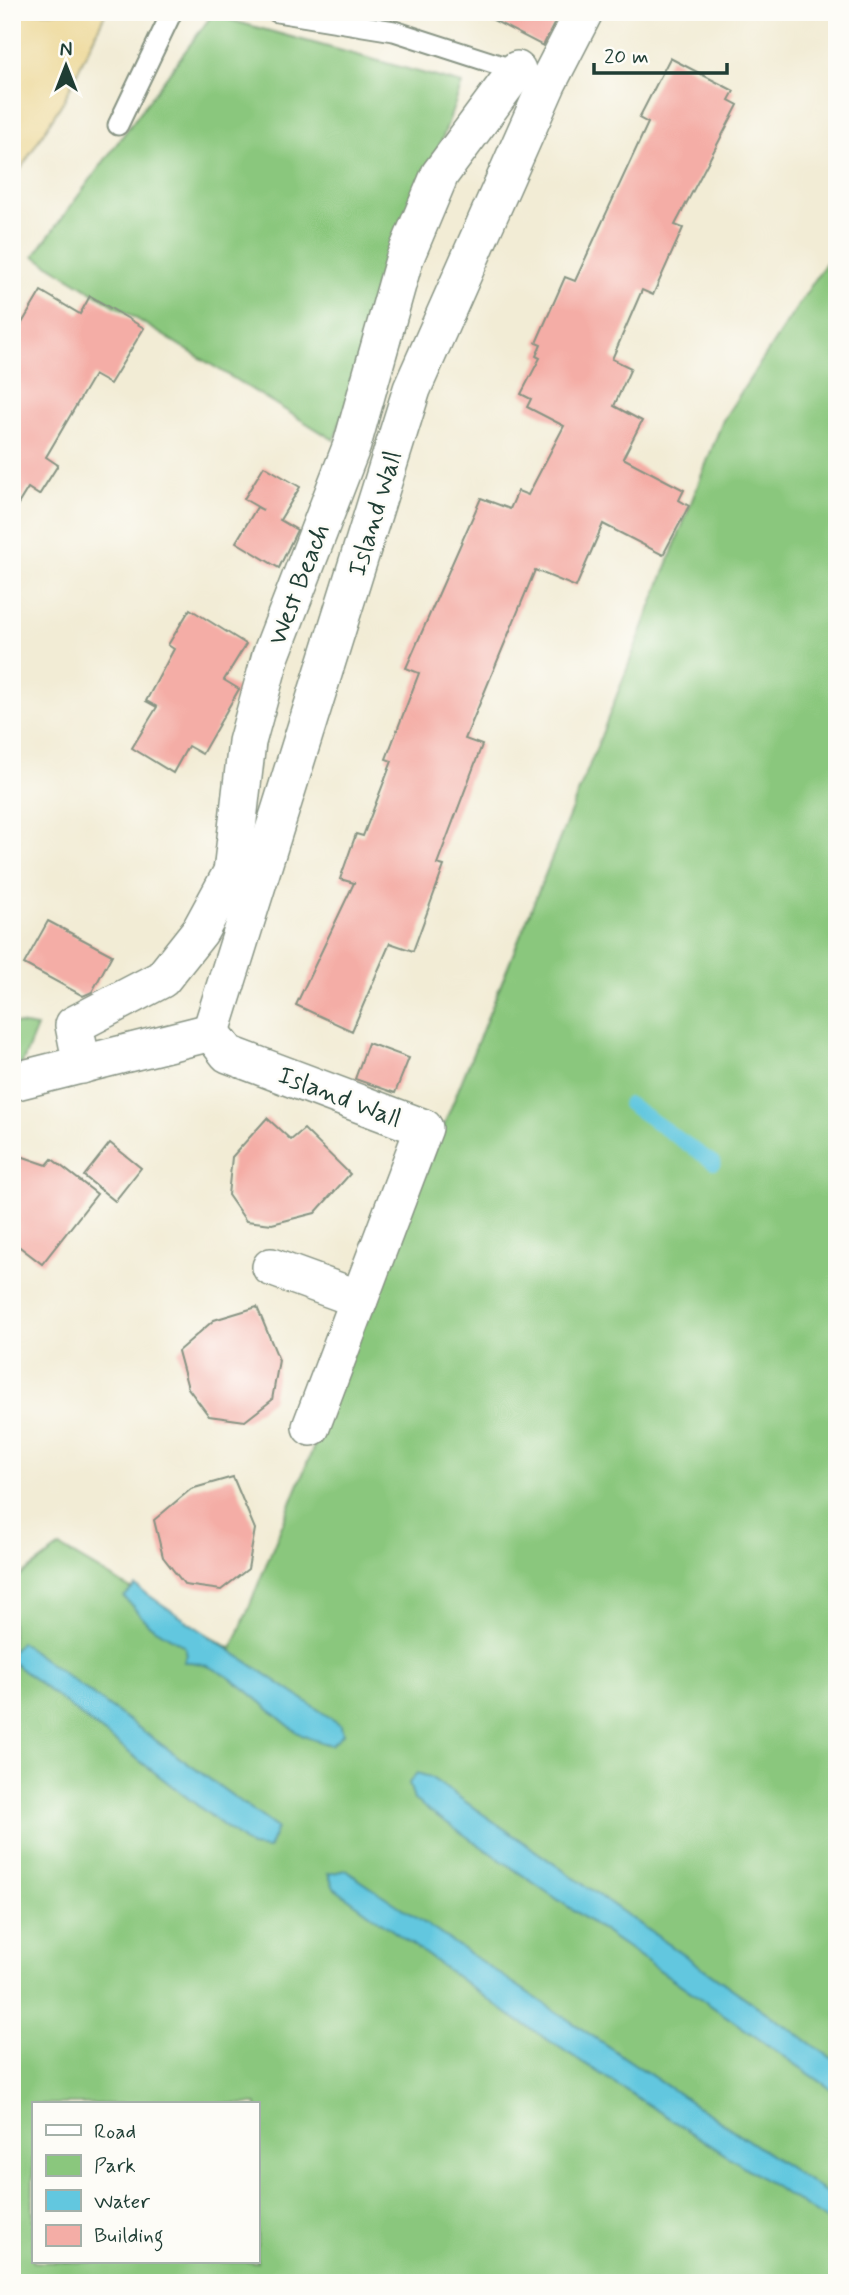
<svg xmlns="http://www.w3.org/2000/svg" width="849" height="2295" font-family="Mynerve,sans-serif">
<rect width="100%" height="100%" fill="#fdfcf7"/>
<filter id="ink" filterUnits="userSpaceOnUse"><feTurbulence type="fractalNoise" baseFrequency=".0143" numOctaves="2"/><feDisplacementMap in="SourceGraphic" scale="14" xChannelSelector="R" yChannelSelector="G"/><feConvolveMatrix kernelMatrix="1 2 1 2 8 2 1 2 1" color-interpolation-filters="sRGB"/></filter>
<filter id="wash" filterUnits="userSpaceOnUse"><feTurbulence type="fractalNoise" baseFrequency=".00686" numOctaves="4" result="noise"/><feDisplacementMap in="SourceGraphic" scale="28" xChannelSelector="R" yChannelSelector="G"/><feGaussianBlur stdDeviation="1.57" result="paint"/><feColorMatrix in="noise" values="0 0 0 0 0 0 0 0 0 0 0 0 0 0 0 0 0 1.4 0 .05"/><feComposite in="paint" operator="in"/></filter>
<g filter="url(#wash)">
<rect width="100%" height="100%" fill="#f2ecd5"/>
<!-- green -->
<g fill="#8ac77d" stroke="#548258" stroke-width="2" fill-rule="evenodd">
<polygon points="212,15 462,84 334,440 34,256"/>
<path d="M837 246V2283H12V1582L60 1547 232 1649 598 744 723 420ZM33 2104H257V2262H33Z"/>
<polygon points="12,1023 37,1027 22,1064 12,1067"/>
</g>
<!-- sand -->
<polygon fill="#eeda9e" stroke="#868c69" stroke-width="2" points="12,12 106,12 64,100 12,183"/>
<!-- water -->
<g fill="#62c7df" stroke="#40828a" stroke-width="2">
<path d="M135 1586 341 1725 343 1734 331 1745C321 1742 308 1739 300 1734 268 1713 224 1659 184 1662L187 1654 184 1646 148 1624 124 1597Z"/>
<polygon points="20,1642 277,1828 268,1849 251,1847 12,1662 12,1652"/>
<polygon points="417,1773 430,1777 837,2062 837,2093 414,1800 409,1783"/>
<polygon points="345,1870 837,2200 837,2227 511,2016 334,1888 328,1874"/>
</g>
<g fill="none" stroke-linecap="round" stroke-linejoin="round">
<!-- stream -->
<polyline stroke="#62c7df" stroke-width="14" points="629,1104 714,1163"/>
</g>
<g id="blocks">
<!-- building -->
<g fill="#f4ada6">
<polygon points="478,12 560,12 543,46"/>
<polygon points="670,58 734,91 729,100 738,105 675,225 683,228 653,295 642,290 612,359 631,368 614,406 642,421 623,458 684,490 679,500 689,506 663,555 603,524 576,587 535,570 465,739 482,745 437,864 444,866 413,951 390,943 352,1031 296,1005 354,883 340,879 356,834 363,836 392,761 386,759 419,673 406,668 481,498 510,509 518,491 528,495 564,426 527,407 531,399 521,394 540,358 536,356 541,345 536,343 565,277 575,281 648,123 639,118"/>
<polygon points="41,291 80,314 90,296 144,328 110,384 94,375 46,457 58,465 39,495 28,488 12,514 12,340"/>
<polygon points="264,466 300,487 280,520 297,530 279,568 236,542 257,507 263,510 244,499"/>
<polygon points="190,609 246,644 224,680 239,689 202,754 188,746 173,773 132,748 157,707 146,701 174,649 168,645"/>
<polygon points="48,921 112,955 92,992 83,996 24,964"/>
<polygon points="368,1043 409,1058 395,1093 355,1079"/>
<polygon points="267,1118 291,1140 304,1129 350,1174 315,1213 272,1224 246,1221 228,1195 232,1157"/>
<polygon points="110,1143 141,1168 115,1201 84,1176"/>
<polygon points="12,1153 47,1165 52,1159 97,1194 42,1264 12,1241"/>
<polygon points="257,1307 279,1360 272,1400 245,1421 209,1416 188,1388 178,1351 214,1320"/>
<polygon points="233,1477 255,1529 248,1569 221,1590 185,1585 163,1557 154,1520 191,1489"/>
</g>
</g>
</g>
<g filter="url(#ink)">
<use href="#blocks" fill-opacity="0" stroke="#889484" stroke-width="2"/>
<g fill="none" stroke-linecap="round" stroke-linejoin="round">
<!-- service casing -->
<g stroke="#889484" stroke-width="23">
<g id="service">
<polyline points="277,12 394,31 521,72"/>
<polyline points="118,125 172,12"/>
</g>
</g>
<!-- minor casing -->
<g stroke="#889484" stroke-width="40">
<g id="minor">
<polyline points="211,1032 412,389 548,82 584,12"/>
<polyline points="211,1032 228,1054 424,1128 311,1427"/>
<polyline points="82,1065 74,1025 162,979 200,931 232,872 247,742 271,655 352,445 404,260 440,174 517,70"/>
<polyline points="12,1082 211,1032"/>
<polyline points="271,1267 359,1299"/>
</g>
</g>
<!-- service -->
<use href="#service" stroke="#fff" stroke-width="19"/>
<!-- minor -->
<use href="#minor" stroke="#fff" stroke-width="37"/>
</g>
</g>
<g text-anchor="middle" stroke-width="5" stroke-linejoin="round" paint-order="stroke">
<!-- street labels -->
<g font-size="26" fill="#1f3d34" stroke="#fdfcf7">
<text transform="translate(374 513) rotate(-73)" y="9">Island Wall</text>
<text transform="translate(298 584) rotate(-69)" y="9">West Beach</text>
<text transform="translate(340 1096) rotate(21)" y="9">Island Wall</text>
</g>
</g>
<!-- margin -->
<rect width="849" height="2295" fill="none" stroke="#fdfcf7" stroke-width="42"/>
<!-- legend -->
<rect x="32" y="2102" width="228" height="161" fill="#fdfcf7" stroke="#a4b0a9" stroke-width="2"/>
<rect x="46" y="2125" width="35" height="10" fill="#ffffff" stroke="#a4b0a9" stroke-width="2"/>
<text x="94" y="2138" font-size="21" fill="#1f3d34">Road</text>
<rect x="46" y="2155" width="35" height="21" fill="#8ac77d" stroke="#a4b0a9" stroke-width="2"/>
<text x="94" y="2172" font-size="21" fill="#1f3d34">Park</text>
<rect x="46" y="2190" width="35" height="21" fill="#62c7df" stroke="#a4b0a9" stroke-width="2"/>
<text x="94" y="2208" font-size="21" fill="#1f3d34">Water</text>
<rect x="46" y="2225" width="35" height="21" fill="#f4ada6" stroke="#a4b0a9" stroke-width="2"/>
<text x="94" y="2242" font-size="21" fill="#1f3d34">Building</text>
<!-- north arrow -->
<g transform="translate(66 66)" stroke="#fdfcf7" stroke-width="5" paint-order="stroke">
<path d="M0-5L12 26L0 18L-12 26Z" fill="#1f3d34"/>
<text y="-10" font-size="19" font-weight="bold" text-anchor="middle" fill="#1f3d34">N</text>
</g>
<!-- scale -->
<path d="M594 63v10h133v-10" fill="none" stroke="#1f3d34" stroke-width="3.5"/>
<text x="604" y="63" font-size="21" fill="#1f3d34" stroke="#fdfcf7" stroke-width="5" paint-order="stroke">20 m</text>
</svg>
